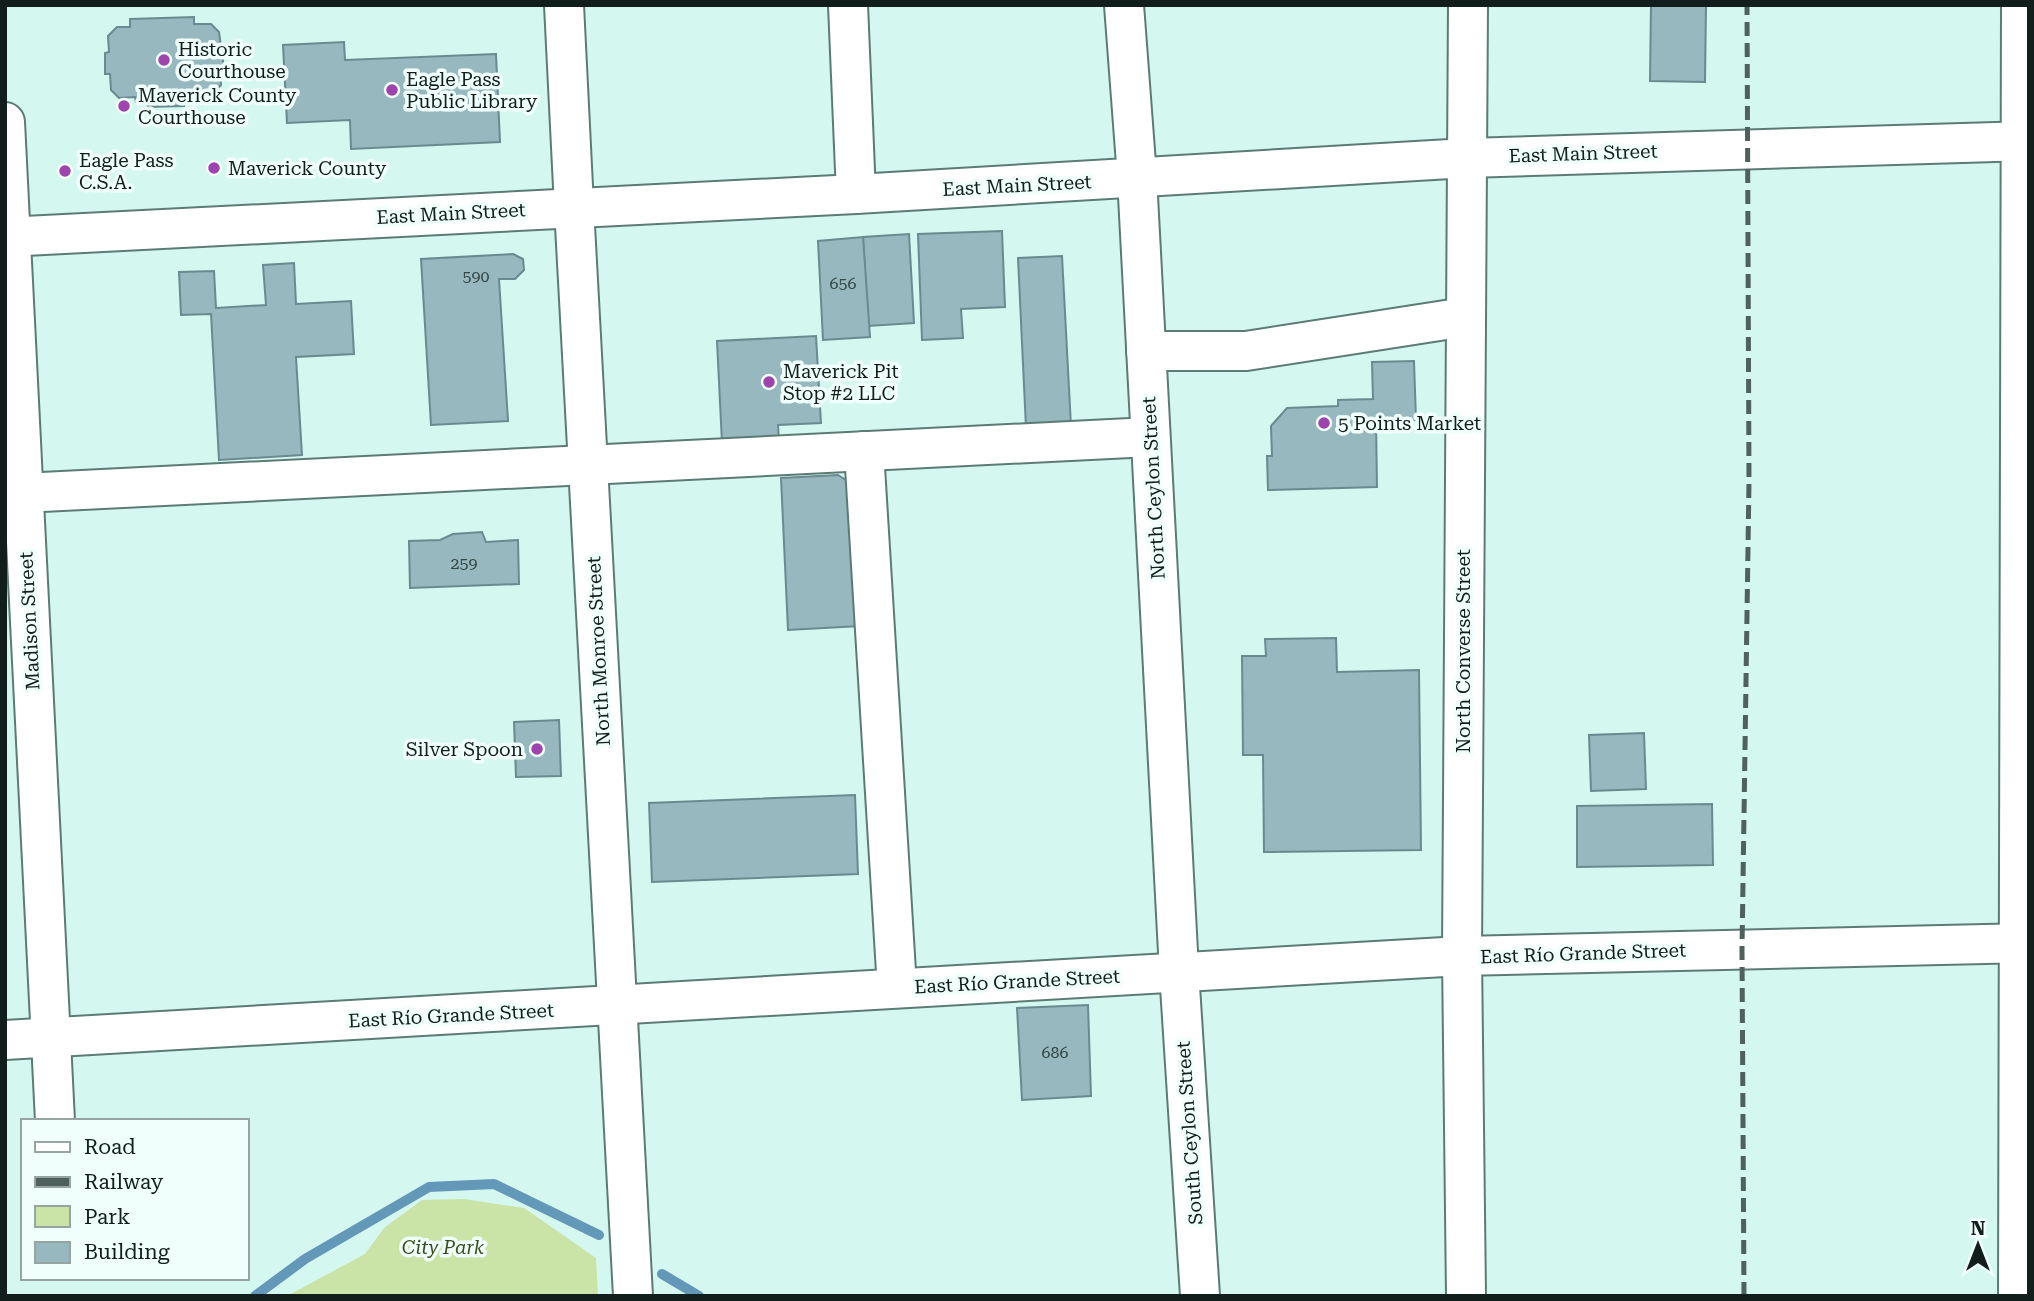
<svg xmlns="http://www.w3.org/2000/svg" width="2034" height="1301" font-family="'Roboto Serif',serif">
<rect width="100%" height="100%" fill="#d4f7f0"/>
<!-- green -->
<polygon fill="#cae3a6" points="464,1199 524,1208 596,1258 598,1296 287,1296 365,1254 384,1228 422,1200"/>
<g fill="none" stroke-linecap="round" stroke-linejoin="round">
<!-- stream -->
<g stroke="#6498b8" stroke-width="10">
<polyline points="662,1274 699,1296"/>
<polyline points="255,1296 305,1259 429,1187 494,1184 599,1235"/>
</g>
</g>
<!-- building -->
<g fill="#97b8be" stroke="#6a8a90" stroke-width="2">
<polygon points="1651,5 1706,5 1705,82 1650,81"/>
<polygon points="194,17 194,24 211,24 219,32 224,68 220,68 221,85 212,94 194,95 194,99 184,100 184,106 148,107 147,102 136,102 135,97 119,98 111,90 110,74 105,74 105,53 109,52 108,36 117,27 130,27 130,19"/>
<polygon points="344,42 345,60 496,54 500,142 351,149 350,120 287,123 283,45"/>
<polygon points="1002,231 1005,307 961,309 963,338 922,340 918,234"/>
<polygon points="909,234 914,323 868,326 863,237"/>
<polygon points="863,237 870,337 823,340 818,241"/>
<polygon points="513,254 523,259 524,270 515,279 499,279 508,421 431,425 421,259"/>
<polygon points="1062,256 1071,426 1026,428 1018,258"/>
<polygon points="294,263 296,304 351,301 354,354 296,357 302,455 219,460 211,314 181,315 179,272 214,271 216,308 266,305 263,265"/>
<polygon points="816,336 821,423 778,425 779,440 722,443 717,341"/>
<polygon points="1414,361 1416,420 1376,421 1377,487 1268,490 1267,456 1272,456 1271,426 1287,408 1338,406 1338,400 1373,399 1372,362"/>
<polygon points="838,475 854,485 860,626 788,630 781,478"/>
<polygon points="482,532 486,542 518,540 519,584 410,588 409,541 440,540 453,534"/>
<polygon points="1336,638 1337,672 1419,670 1421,850 1264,852 1263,755 1243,755 1242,656 1266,656 1265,639"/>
<polygon points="559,720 561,776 516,777 514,722"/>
<polygon points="1644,733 1646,789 1591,791 1589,735"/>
<polygon points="855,795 858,874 652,882 649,803"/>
<polygon points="1712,804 1713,865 1577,867 1577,806"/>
<polygon points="1088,1005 1091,1096 1022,1100 1017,1008"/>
</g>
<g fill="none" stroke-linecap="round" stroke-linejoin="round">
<!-- minor casing -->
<g stroke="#5c7b75" stroke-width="42">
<g id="minor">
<polyline points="564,5 574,207"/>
<polyline points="848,5 856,194"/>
<polyline points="5,122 55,1121"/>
<polyline points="1137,177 1179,971 1200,1296"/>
<polyline points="1146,351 1246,351 1465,317"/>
<polyline points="864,451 897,988"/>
<polyline points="22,493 1150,437"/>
<polyline points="5,1040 1462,956 2029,943"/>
<polyline points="1466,1296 1462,956 1468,5"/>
<polyline points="2018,1296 2021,5"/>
</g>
</g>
<!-- major casing -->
<g stroke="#5c7b75" stroke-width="42">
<g id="major">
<polyline points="1124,5 1137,177"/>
<polyline points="574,207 633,1296"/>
<polyline points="5,237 856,194 1467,158 2029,141"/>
</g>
</g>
<!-- minor -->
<use href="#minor" stroke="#fff" stroke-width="38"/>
<!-- major -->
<use href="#major" stroke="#fff" stroke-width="38"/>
<!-- rail -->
<polyline stroke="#4e615d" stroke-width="5" stroke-dasharray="14 7" stroke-linecap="butt" points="1744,1296 1742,949 1749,481 1747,5"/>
</g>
<!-- markers -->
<g fill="#9f43ad" stroke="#f1fffc" stroke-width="2.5">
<circle cx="164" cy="60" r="7"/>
<circle cx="392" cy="90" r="7"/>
<circle cx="124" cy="106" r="7"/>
<circle cx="214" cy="168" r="7"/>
<circle cx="65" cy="171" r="7"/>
<circle cx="769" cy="382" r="7"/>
<circle cx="1324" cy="423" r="7"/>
<circle cx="537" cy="749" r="7"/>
</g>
<g text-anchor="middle" stroke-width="7" stroke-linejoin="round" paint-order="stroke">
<!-- number labels -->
<g font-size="16" fill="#324444">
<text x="476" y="282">590</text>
<text x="843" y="289">656</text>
<text x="464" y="569">259</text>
<text x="1055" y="1058">686</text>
</g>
<!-- poi labels -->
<g font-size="19" fill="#111e1b" stroke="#f1fffc" text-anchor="start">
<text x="178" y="56">Historic<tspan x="178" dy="22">Courthouse</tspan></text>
<text x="406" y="86">Eagle Pass<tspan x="406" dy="22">Public Library</tspan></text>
<text x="138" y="102">Maverick County<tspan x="138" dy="22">Courthouse</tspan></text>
<text x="79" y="167">Eagle Pass<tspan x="79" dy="22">C.S.A.</tspan></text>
<text x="228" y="175">Maverick County</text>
<text x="783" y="378">Maverick Pit<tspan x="783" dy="22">Stop #2 LLC</tspan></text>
<text x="1338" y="430">5 Points Market</text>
<text x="523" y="756" text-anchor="end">Silver Spoon</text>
</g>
<!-- street labels -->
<g font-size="19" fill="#111e1b" stroke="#f1fffc">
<text transform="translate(1583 153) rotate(-2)" y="7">East Main Street</text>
<text transform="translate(1017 185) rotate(-3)" y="7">East Main Street</text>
<text transform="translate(451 213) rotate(-3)" y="7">East Main Street</text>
<text transform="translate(1153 488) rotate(-93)" y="7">North Ceylon Street</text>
<text transform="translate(29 621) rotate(-93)" y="7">Madison Street</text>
<text transform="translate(598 651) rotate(-93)" y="7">North Monroe Street</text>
<text transform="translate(1463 651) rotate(-90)" y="7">North Converse Street</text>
<text transform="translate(1583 953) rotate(-2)" y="7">East Río Grande Street</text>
<text transform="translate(1017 981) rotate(-3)" y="7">East Río Grande Street</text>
<text transform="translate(451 1015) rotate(-3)" y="7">East Río Grande Street</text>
<text transform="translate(1189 1133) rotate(-94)" y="7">South Ceylon Street</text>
</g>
<!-- park labels -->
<g font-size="19" font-style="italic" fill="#3b4b1a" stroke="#f1fffc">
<text x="443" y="1254">City Park</text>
</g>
</g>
<!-- border -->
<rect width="2034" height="1301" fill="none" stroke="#111e1b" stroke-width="14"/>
<!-- legend -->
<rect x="21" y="1119" width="228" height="161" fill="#f1fffc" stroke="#97a5a2" stroke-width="2"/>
<rect x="35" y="1142" width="35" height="10" fill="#ffffff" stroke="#97a5a2" stroke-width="2"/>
<text x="84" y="1154" font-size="21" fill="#111e1b">Road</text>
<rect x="35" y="1177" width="35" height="10" fill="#4e615d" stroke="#97a5a2" stroke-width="2"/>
<text x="84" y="1189" font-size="21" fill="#111e1b">Railway</text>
<rect x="35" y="1206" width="35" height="21" fill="#cae3a6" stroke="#97a5a2" stroke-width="2"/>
<text x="84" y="1224" font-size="21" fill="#111e1b">Park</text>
<rect x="35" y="1242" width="35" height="21" fill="#97b8be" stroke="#97a5a2" stroke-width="2"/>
<text x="84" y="1259" font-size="21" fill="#111e1b">Building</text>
<!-- north arrow -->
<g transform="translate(1978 1245)" stroke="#f1fffc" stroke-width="5" paint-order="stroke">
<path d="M0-5L12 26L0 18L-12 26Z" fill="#111e1b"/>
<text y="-10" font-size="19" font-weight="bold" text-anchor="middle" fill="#111e1b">N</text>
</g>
</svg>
